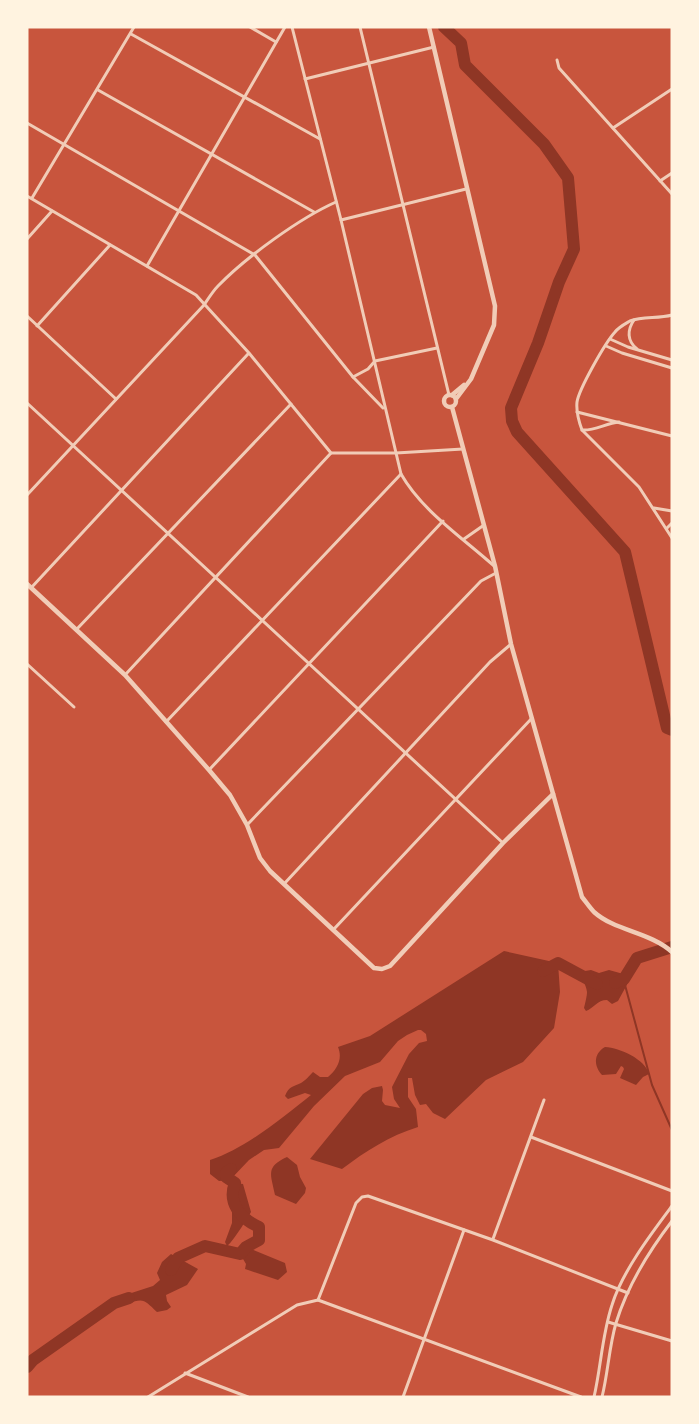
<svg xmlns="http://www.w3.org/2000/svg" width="699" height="1424" font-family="Georgia,serif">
<rect width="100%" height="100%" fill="#c8553d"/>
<!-- water -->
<g fill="#8f3625">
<path d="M504 951 558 963 560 992 554 1028 523 1062 486 1080 445 1119 433 1113 426 1104 420 1105 415 1095 412 1078H408V1097L416 1109 418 1127C389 1136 366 1151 342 1169L310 1159 363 1094 372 1088 382 1086 383 1090 382 1101 385 1105 400 1108 394 1099 392 1087 409 1054 419 1043 427 1041 426 1034 421 1030H418L407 1035 398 1041 380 1062 345 1076 314 1106 279 1148 264 1150 249 1160 230 1180 219 1181 210 1174V1160C245 1149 282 1118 311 1095L305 1093 288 1099 285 1096C289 1086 293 1087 301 1083 305 1081 310 1075 313 1072L320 1077H328C337 1069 343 1059 338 1047L370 1036Z"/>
<path d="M591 970 599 973 609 970 627 975 629 981 618 1001 612 1004 607 1000C597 1000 594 1008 586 1011L584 1008C585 1004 587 996 587 992 586 983 580 980 585 971Z"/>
<path d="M605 1047C620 1048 645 1059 649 1074L643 1077 636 1085 620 1078 624 1069 623 1067 621 1066 616 1074 602 1075C594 1066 593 1054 605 1047Z"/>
<path d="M287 1157 297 1165 300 1177 306 1188 305 1193 296 1204 275 1195C271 1174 265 1167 287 1157Z"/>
<path d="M235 1183 243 1184 251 1212C248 1218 231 1244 227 1246L225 1242 232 1223V1191Z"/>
<polygon points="246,1247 285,1263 287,1272 278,1280 245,1269 246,1264 240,1254"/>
<path d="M171 1254 198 1269 187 1285 166 1295 167 1301 171 1307 167 1310 157 1312C145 1301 144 1297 128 1304L124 1302 119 1305 114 1303 116 1298 153 1286 160 1280 157 1273 162 1262Z"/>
</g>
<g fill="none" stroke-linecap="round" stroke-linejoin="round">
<!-- stream -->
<polyline stroke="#8f3625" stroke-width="2" points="625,985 652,1085 672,1130"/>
<!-- river -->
<g stroke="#8f3625" stroke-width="12">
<polyline points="444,27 461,43 465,65 544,144 568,178 574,249 559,282 538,343 511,408 512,421 517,432 625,552 667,728 672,730"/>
<polyline points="543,971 558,963 597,984"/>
<polyline points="615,983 624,979 637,958 672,947"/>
<path d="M171 1270 178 1258 205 1246 240 1254 246 1247 259 1240V1227C241 1219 227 1203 235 1183L226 1177V1173L231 1169"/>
<polyline points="27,1367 33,1360 114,1303 129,1298"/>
</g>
<!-- minor -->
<g stroke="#f1ccb7" stroke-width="3">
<polyline points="250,27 276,42"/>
<path d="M292 27 341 220 401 474C422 511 463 538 494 566"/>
<polyline points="360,27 449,395"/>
<polyline points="131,34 320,139"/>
<polyline points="557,60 559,68 672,194"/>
<polyline points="305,79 434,47"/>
<polyline points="98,90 314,212"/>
<polyline points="27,123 255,255 353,377 383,408"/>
<polyline points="613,128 672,89"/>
<polyline points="660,181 672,173"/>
<polyline points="27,196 196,295 249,353 331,453 396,453 463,449"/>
<polyline points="32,198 134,27"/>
<polyline points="341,220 466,189"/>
<polyline points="27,239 52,211"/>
<polyline points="147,266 285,27"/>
<path d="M672 315C658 319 643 316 630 321 625 324 619 327 615 332 605 343 579 389 577 402 576 412 579 422 582 430L639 487 672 538"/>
<polyline points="27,316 116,399"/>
<path d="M634 320C627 330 627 341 637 349"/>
<polyline points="37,326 110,245"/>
<polyline points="610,339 628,347 672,360"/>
<polyline points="606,346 622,353 672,368"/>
<polyline points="353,377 368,369 375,361 437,348"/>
<polyline points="27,403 503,843"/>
<polyline points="577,412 672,436"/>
<path d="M582 430C595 431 606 423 619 422"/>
<path d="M27 495 204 305C208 299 213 291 218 286 246 257 300 218 336 202"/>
<polyline points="654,508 672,511"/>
<polyline points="667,528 672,523"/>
<polyline points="464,539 484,525"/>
<polyline points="31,588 248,354"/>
<polyline points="76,630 291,404"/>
<polyline points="27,664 74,707"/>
<polyline points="125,675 331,453"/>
<polyline points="166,722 401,474"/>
<polyline points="209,770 443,521"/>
<polyline points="247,825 481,581 496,573"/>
<polyline points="284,884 490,662 510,645"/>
<polyline points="334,929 532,718"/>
<polyline points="531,1137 672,1191"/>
<polyline points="493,1239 544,1100"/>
<polyline points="318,1300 581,1397"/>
<polyline points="608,1322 672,1341"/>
<polyline points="185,1373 248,1397"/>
<polyline points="148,1397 297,1305 318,1300 356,1203 362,1197 368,1196 493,1240 628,1293"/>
<polyline points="403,1397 464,1230"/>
<path d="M594 1397C601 1367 602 1335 612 1305 622 1272 651 1234 672 1206"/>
<path d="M602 1397C608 1373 609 1347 616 1323 627 1287 649 1251 672 1221"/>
</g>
<!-- tertiary -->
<g stroke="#f1ccb7" stroke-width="4.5">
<polyline points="429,27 495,306 494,325 471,379 456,399"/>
<polyline points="452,395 464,385"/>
<circle cx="450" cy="401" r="6"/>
<path d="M452 407 495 566 511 644 582 897C586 902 590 908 594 912 615 931 650 932 672 952"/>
<polyline points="27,584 125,675 209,770 230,795 247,825 260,858 270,871 374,968 382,969 390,966 503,843 553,794"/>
</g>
</g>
<!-- border -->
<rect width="699" height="1424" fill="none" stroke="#fff3e0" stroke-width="57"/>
</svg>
